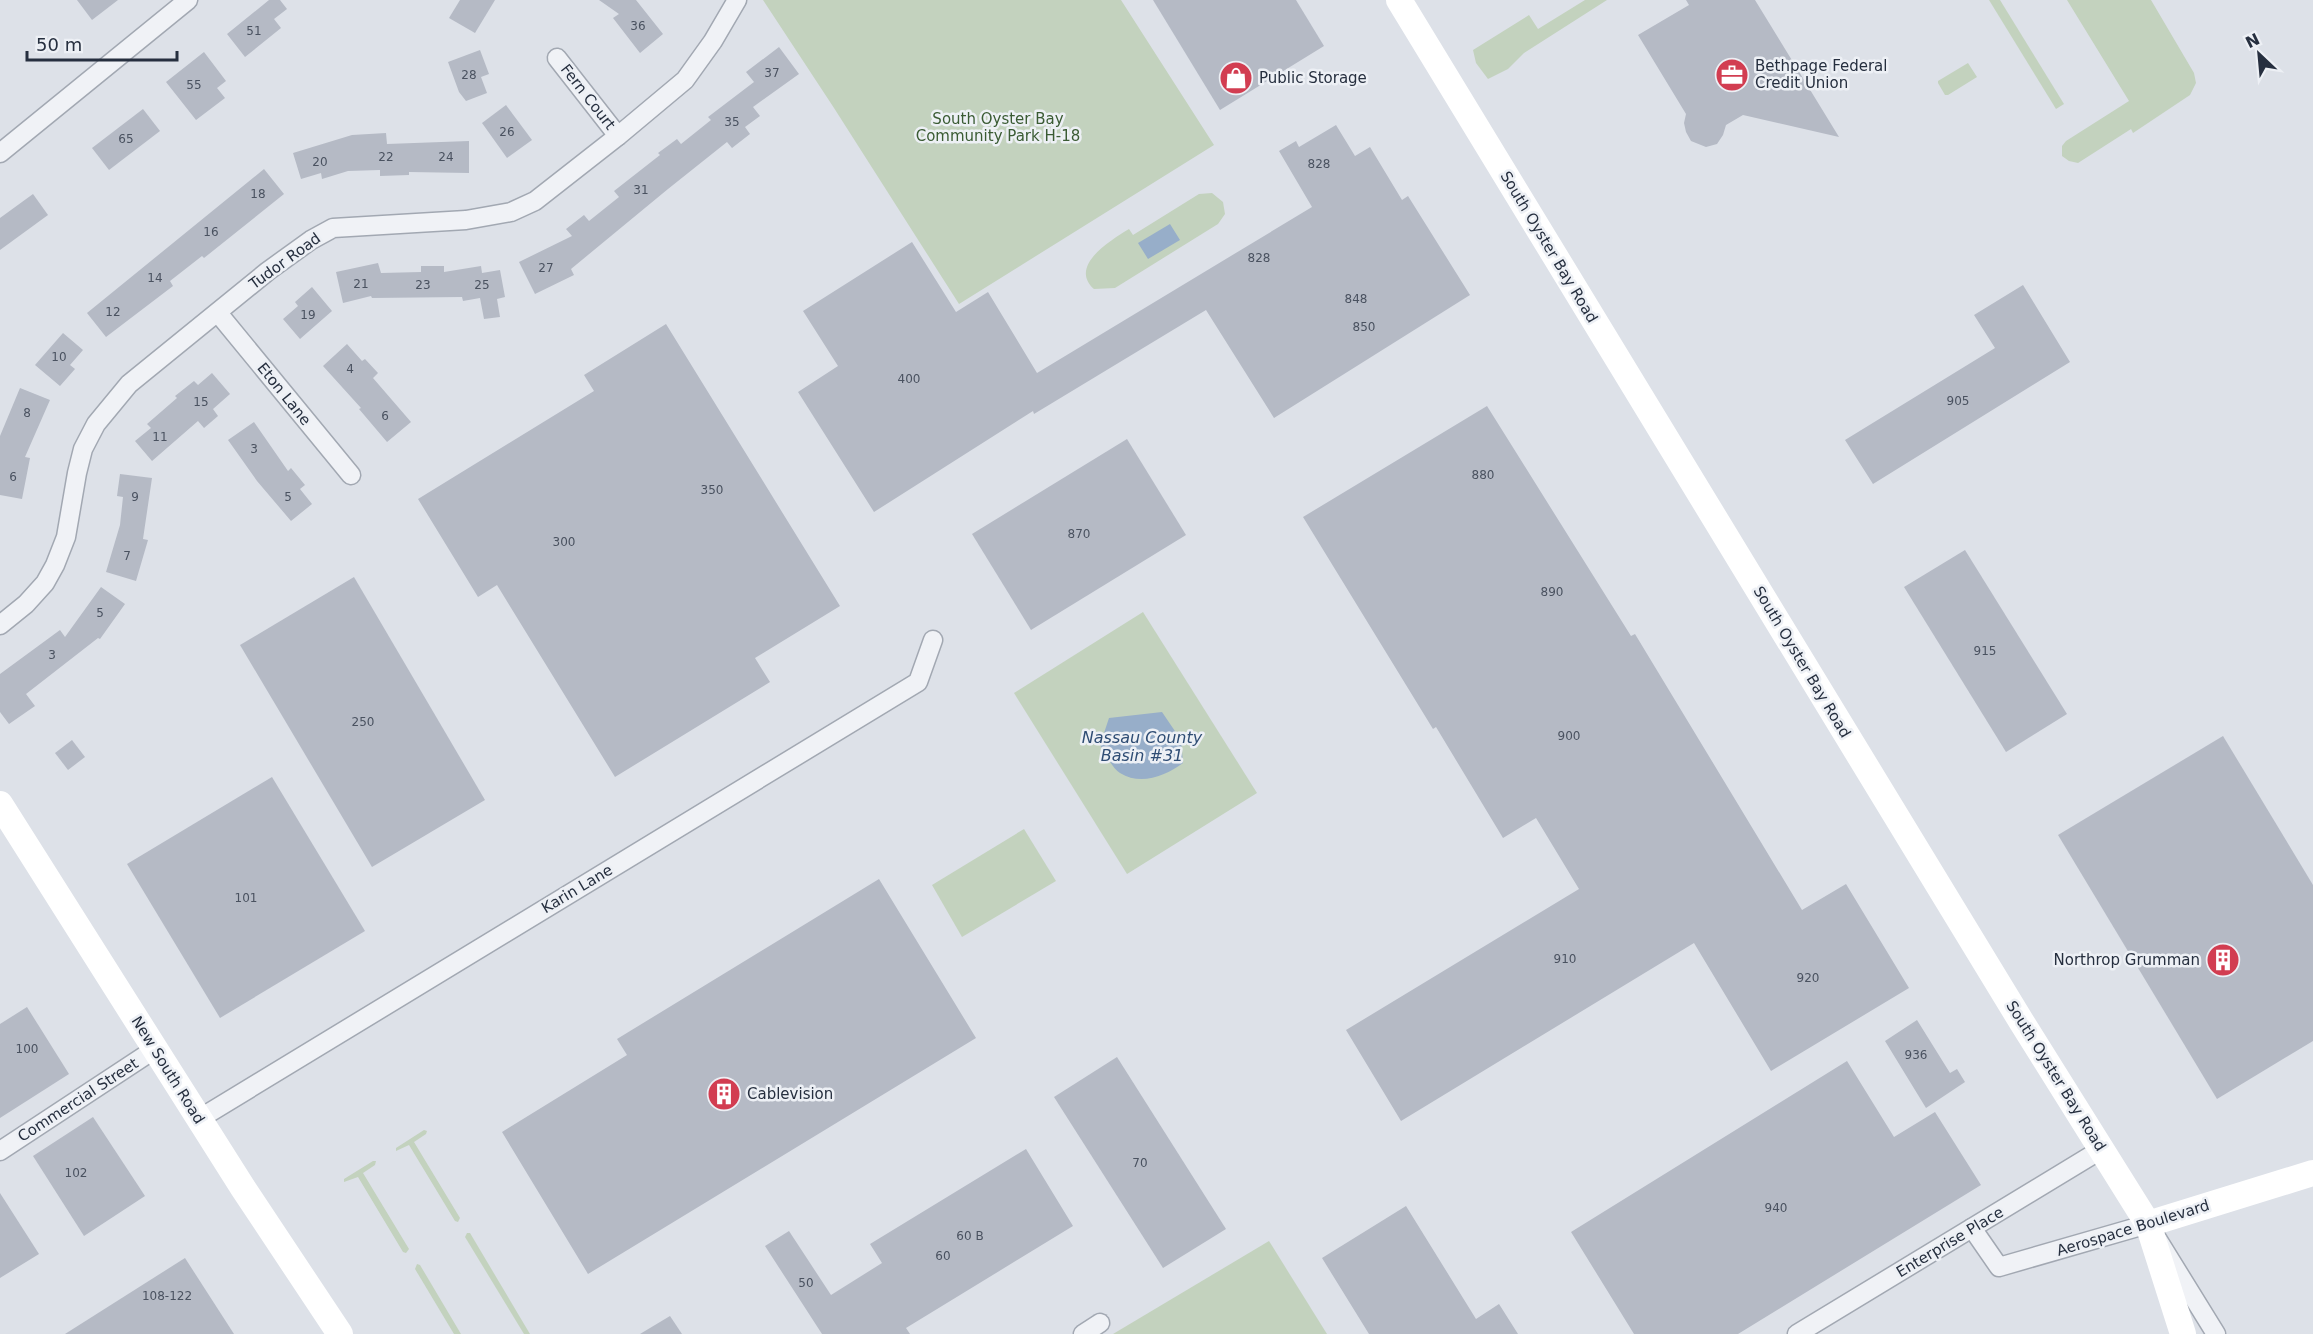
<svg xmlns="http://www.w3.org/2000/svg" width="2313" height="1334" font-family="'DejaVu Sans',sans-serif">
<rect width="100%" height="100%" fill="#dde1e8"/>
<!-- green -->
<g fill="#c3d2be">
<polygon points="763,0 1121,0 1214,145 959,304 834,108"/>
<polygon points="1585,0 1607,0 1524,53 1508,69 1488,79 1476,63 1473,50 1529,15 1538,29"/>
<polygon points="1989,0 2000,0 2064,104 2056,109"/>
<polygon points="2067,0 2151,0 2194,73 2196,83 2190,95 2133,133 2131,129 2078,163 2069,161 2062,156 2062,146 2066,141 2129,101"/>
<polygon points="1968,63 1977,77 1948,95 1945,95 1938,83 1938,81"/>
<path d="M1212 193 1223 202 1225 214 1218 224 1115 288 1094 289C1068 266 1111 240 1129 229L1133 235 1199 194Z"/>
<polygon points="1143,612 1257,793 1127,874 1014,693"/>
<polygon points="1024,829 1056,881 962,937 932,885"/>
<polygon points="424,1130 427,1131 426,1134 414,1142 460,1218 458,1222 455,1221 409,1145 396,1151 396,1148"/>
<polygon points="373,1161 376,1161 375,1165 363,1173 409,1249 406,1253 403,1252 358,1177 344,1182 344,1179"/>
<polygon points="467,1233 470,1233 530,1334 524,1334 465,1237"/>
<polygon points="1269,1241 1327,1334 1113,1334"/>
<polygon points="417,1264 420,1265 461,1334 454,1334 415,1269"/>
</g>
<!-- water -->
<g fill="#97aec9">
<polygon points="1170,224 1180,240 1148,259 1138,243"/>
<path d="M1162 712 1181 740 1183 763C1165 776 1141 786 1120 773 1112 768 1105 753 1100 745L1109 718Z"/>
</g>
<!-- building -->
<g fill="#b5bac5">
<polygon points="77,0 118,0 92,20"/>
<polygon points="269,0 280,0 287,9 274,19 281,28 245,57 227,34"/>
<polygon points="460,0 495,0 475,33 449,18"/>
<polygon points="599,0 636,0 663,34 640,53 613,18 619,14"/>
<polygon points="1153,0 1296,0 1324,46 1220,110"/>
<polygon points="1686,0 1755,0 1839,137 1743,115 1726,125 1723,135 1717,144 1706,147 1691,141 1686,132 1684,123 1686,114 1638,35 1689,5"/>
<polygon points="779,47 799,74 753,107 760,116 745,127 750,134 732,148 727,142 668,189 571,269 574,275 535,294 519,262 572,236 566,229 584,215 589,221 619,197 614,191 660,155 658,153 677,139 681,144 711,120 708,117 754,82 746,72"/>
<polygon points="480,50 489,74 481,77 487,93 466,101 459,92 448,62"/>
<polygon points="204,52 226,81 217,88 225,98 196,120 166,82"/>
<polygon points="506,105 532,140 507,158 482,123"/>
<polygon points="143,109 160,131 109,170 92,148"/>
<polygon points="1336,125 1355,156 1370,147 1402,200 1408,196 1470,295 1274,418 1206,310 1034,414 1033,411 874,512 798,392 838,366 803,311 912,242 956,312 988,292 1037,373 1312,207 1279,151 1296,141 1299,147"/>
<polygon points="386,133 387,144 469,141 469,173 409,172 409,175 380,176 380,170 348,171 322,179 321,173 301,179 293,153 352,135"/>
<polygon points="264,169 284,194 204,258 202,256 170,281 173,286 106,337 87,313"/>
<polygon points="33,194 48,215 0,250 0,218"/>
<polygon points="378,263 381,273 421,272 421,266 444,266 444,272 481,266 482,273 500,270 505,297 497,299 500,317 484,319 480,298 463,301 462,297 372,298 371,296 343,303 336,272"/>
<polygon points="2023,285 2070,362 1873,484 1845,440 1995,348 1974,315"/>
<polygon points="312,287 332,311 300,339 283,319 298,306 295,302"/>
<polygon points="666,324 840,606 755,658 770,682 615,777 497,585 478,597 418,499 594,391 584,375"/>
<polygon points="63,333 83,350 70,365 75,369 60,386 35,365"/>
<polygon points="347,344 362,361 365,359 378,373 373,378 411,422 387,442 359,409 361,408 323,366"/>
<polygon points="212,373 230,394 213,409 218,416 204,428 198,421 152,461 135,441 151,428 147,424 177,398 175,396 194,381 198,385"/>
<polygon points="20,388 50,400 25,457 30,458 22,499 0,495 0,436"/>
<polygon points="1487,406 1631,636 1635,634 1802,910 1846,884 1909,988 1771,1071 1694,943 1401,1121 1346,1030 1579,889 1536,818 1503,838 1436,727 1433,729 1303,517"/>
<polygon points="254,422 288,471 291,468 305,485 300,489 312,504 291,521 257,481 228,440"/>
<polygon points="1127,439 1186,535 1031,630 972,534"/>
<polygon points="120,474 152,478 143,539 148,540 136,581 106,572 120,525 123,497 117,496"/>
<polygon points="1965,550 2067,714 2006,752 1904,587"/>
<polygon points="354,577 485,800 372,867 240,645"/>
<polygon points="101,587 125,604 100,639 98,638 26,694 35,706 9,724 0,712 0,674 60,630 65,637"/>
<polygon points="2223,736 2313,885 2313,1041 2217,1099 2058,835"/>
<polygon points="72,740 85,757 68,770 55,753"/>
<polygon points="272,777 365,931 220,1018 127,864"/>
<polygon points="879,879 976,1038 588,1274 502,1132 627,1055 617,1039"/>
<polygon points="27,1007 69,1074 0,1118 0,1024"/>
<polygon points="1917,1020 1950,1073 1957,1069 1965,1082 1926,1108 1885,1041"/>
<polygon points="1117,1057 1226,1229 1163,1268 1054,1097"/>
<polygon points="1847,1061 1894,1137 1935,1112 1981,1185 1738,1334 1634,1334 1571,1232"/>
<polygon points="93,1117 145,1196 84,1236 33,1156"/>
<polygon points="1026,1149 1073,1226 906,1328 910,1334 822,1334 765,1246 789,1231 831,1295 882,1263 870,1244"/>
<polygon points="0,1193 39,1254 0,1278"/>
<polygon points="1406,1206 1476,1319 1499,1304 1518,1334 1369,1334 1322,1258"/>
<polygon points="185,1258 234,1334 65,1334"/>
<polygon points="670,1316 682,1334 640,1334"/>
</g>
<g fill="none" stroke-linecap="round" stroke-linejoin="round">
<!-- street casing -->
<g stroke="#a2a8b2" stroke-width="21">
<g id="street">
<polyline points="557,58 618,136"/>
<polyline points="0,153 188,0"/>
<polyline points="218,313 351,475"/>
<polyline points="0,625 26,604 45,583 55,565 66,537 77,473 83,449 96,424 129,384 268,271 311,240 333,228 466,220 511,212 535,201 618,136 685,80 713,41 737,0"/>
<polyline points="199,1119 918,682 933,640"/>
<polyline points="0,1151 155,1049"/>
<polyline points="1972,1228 1999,1267 2148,1224 2216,1334"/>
<polyline points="1083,1334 1100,1323"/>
<polyline points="1797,1334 2102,1149"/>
</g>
</g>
<!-- street -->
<use href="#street" stroke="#f0f2f6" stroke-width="18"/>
<!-- secondary -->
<g stroke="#fff" stroke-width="26">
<polyline points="1399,0 2021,1021 2148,1224 2183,1334"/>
<polyline points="0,804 243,1188 340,1334"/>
<polyline points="2148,1224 2313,1173"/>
</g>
</g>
<!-- icons -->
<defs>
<g id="office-disc" transform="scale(1.725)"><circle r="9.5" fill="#d23d51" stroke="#edf0f5"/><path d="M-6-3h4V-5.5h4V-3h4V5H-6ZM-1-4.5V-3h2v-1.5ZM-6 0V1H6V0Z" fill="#fff"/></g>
<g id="shop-disc" transform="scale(1.725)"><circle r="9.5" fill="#d23d51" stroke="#edf0f5"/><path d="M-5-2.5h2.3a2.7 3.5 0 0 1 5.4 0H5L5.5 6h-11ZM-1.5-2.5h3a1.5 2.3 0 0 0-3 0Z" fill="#fff"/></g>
<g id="building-disc" transform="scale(1.725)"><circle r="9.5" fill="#d23d51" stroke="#edf0f5"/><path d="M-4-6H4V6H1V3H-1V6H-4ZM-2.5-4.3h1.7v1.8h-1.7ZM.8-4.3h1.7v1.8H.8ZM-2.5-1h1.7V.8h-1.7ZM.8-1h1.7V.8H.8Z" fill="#fff"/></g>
</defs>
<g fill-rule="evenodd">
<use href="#office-disc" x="1732" y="75"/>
<use href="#shop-disc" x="1236" y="78"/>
<use href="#building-disc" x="2223" y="960"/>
<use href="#building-disc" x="724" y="1094"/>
</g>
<g text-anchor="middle" stroke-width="5" stroke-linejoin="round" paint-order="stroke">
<!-- number labels -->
<g font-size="12" fill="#4a5260">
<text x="638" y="30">36</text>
<text x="254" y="35">51</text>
<text x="772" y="77">37</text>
<text x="469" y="79">28</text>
<text x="194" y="89">55</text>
<text x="732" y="126">35</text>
<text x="507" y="136">26</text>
<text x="126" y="143">65</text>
<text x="386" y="161">22</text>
<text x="446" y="161">24</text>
<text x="320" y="166">20</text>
<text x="1319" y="168">828</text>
<text x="641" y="194">31</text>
<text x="258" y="198">18</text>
<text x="211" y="236">16</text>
<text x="1259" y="262">828</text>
<text x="546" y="272">27</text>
<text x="155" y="282">14</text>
<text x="361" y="288">21</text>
<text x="423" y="289">23</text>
<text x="482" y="289">25</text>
<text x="1356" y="303">848</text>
<text x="113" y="316">12</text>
<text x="308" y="319">19</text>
<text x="1364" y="331">850</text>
<text x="59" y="361">10</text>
<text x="350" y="373">4</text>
<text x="909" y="383">400</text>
<text x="1958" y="405">905</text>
<text x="201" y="406">15</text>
<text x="27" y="417">8</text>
<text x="385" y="420">6</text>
<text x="160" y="441">11</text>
<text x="254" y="453">3</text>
<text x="1483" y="479">880</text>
<text x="13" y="481">6</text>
<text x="712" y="494">350</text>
<text x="135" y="501">9</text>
<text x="288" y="501">5</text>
<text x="1079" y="538">870</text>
<text x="564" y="546">300</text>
<text x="127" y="560">7</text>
<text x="1552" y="596">890</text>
<text x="100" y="617">5</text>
<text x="1985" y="655">915</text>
<text x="52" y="659">3</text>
<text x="363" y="726">250</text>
<text x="1569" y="740">900</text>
<text x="246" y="902">101</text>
<text x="1565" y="963">910</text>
<text x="1808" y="982">920</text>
<text x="27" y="1053">100</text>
<text x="1916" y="1059">936</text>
<text x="1140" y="1167">70</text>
<text x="76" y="1177">102</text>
<text x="1776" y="1212">940</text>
<text x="970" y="1240">60 B</text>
<text x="943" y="1260">60</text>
<text x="806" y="1287">50</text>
<text x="167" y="1300">108-122</text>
</g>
<!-- poi labels -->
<g font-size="15" fill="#262f3f" stroke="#edf0f5" text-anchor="start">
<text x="1755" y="71">Bethpage Federal<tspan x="1755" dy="17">Credit Union</tspan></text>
<text x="1259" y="83">Public Storage</text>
<text x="2200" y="965" text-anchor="end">Northrop Grumman</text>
<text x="747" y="1099">Cablevision</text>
</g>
<!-- street labels -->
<g font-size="15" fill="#262f3f" stroke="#edf0f5">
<text transform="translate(588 97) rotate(52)" y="5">Fern Court</text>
<text transform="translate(1549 247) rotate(59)" y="5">South Oyster Bay Road</text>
<text transform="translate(285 261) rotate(-36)" y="5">Tudor Road</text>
<text transform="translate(284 394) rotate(51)" y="5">Eton Lane</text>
<text transform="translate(1802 662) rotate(59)" y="5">South Oyster Bay Road</text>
<text transform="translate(577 889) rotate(-31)" y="5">Karin Lane</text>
<text transform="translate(168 1070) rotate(58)" y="5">New South Road</text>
<text transform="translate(2056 1076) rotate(58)" y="5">South Oyster Bay Road</text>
<text transform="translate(78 1100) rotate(-33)" y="5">Commercial Street</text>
<text transform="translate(2133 1228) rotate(-17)" y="5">Aerospace Boulevard</text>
<text transform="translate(1950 1242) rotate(-31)" y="5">Enterprise Place</text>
</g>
<!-- park labels -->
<g font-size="15" fill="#3a5b33" stroke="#edf0f5">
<text x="998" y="124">South Oyster Bay<tspan x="998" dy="17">Community Park H-18</tspan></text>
</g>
<!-- water labels -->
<g font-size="16" font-style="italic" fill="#2f4d74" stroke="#edf0f5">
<text x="1142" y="743">Nassau County<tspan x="1142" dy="18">Basin #31</tspan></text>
</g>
</g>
<!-- north arrow -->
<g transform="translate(2259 54) rotate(334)" stroke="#edf0f5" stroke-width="4.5" paint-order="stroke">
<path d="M0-4.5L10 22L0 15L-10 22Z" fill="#262f3f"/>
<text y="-9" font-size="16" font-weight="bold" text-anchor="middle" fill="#262f3f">N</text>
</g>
<!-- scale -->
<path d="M27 51v9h150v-9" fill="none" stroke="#262f3f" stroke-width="3"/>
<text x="36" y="51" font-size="18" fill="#262f3f" stroke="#edf0f5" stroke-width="4.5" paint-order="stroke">50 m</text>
</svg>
